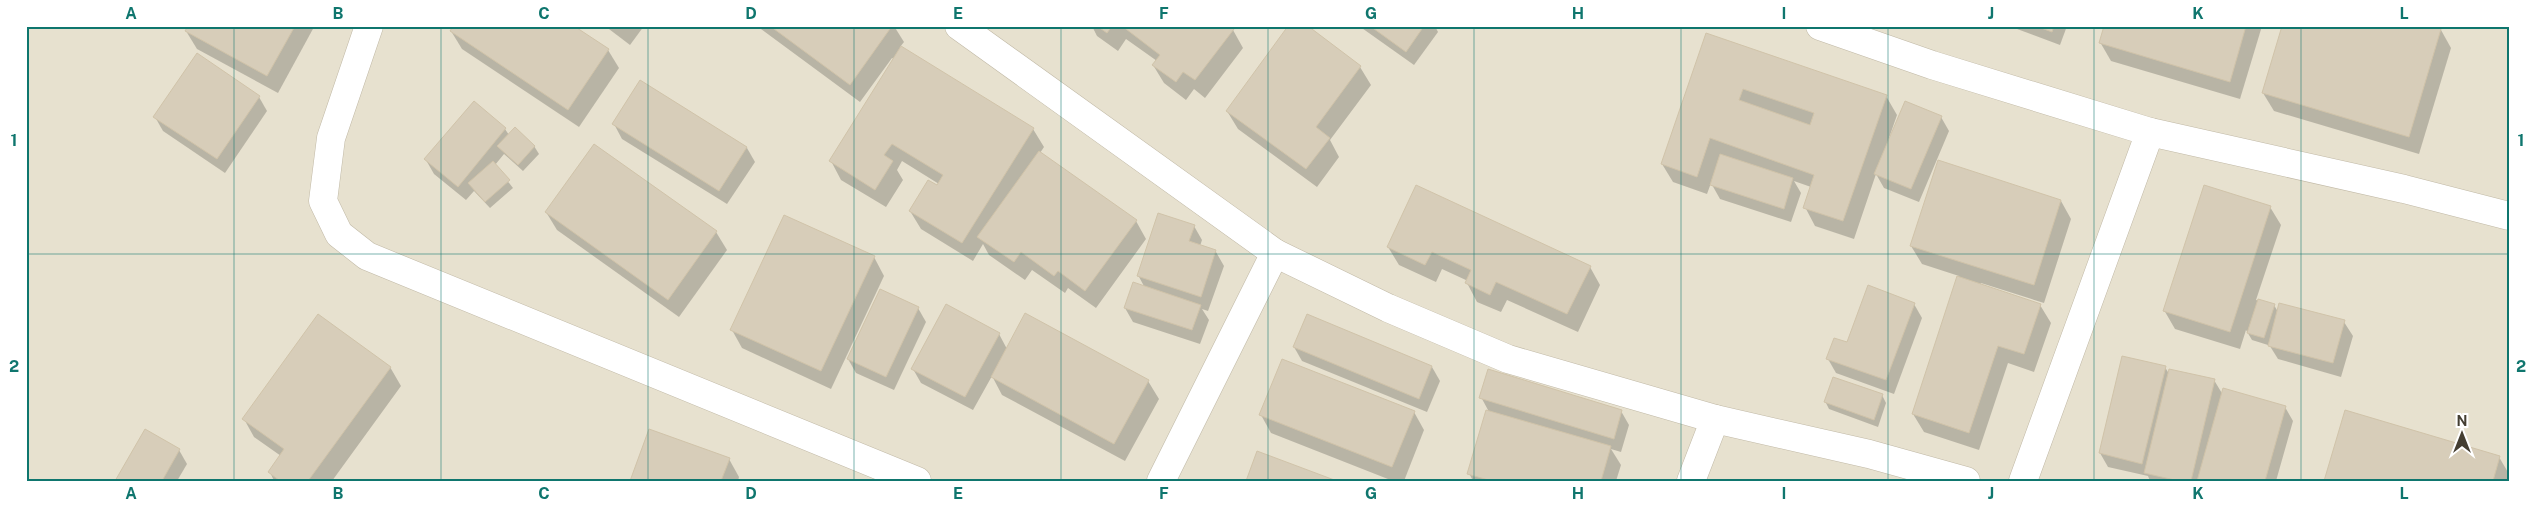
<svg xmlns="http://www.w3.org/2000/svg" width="2535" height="507" font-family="'Public Sans',sans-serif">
<rect width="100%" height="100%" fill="#f2eee1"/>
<!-- residential -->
<rect fill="#e7e1cf" x="26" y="26" width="2483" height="455"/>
<!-- shadow -->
<g fill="#0003">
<polygon points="189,26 314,26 314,27 278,93 197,49 186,31"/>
<polygon points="572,26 608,50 619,68 579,127 462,49 451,31"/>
<polygon points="605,26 644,26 630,45"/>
<polygon points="757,26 894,26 904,42 900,47 1033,129 1044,147 1040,153 1136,221 1146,239 1096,308 1068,288 1065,293 1032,270 1025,280 989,255 983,244 973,261 921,229 910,211 939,184 902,161 897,170 903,180 886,207 841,180 831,161 894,59 892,58 860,102"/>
<polygon points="1092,26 1228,26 1233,30 1243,48 1205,98 1194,89 1186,100 1164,83 1153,65 1157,61 1126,39 1118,51 1097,36"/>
<polygon points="1359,26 1435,26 1438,32 1414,65"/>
<polygon points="2009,26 2067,26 2060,45"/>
<polygon points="2105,26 2262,26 2240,99 2111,61 2100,42"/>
<polygon points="2283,26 2441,30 2451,48 2419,154 2274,111 2263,93"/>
<polygon points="1707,35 1886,96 1897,115 1888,141 1889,142 1941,117 1949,131 1919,202 1884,188 1876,174 1854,239 1815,226 1805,207 1811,187 1794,181 1801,193 1791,222 1720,199 1711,183 1707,194 1673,182 1662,164"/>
<polygon points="1360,67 1371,85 1330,140 1339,157 1317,187 1238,129 1227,111"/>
<polygon points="641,82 747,148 755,162 727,204 622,139 614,124"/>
<polygon points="259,97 267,111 225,173 163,131 155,117"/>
<polygon points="474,102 505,129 509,135 534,146 539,154 523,171 504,154 495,165 513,188 490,208 474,191 466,200 434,174 426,160"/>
<polygon points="594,145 716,232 727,250 679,317 557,230 546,212"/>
<polygon points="2061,201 2071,219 2044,303 1981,283 1980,285 2040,305 2051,323 2034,372 2008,363 1979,450 1924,432 1913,414 1959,276 1922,264 1911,246"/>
<polygon points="2270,207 2281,225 2256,300 2274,305 2278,312 2344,322 2353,336 2341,377 2278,359 2268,343 2268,345 2252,340 2246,330 2240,349 2175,329 2164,310"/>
<polygon points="1194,226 1202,240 1200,246 1216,252 1224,266 1208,311 1202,309 1209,320 1200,344 1133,322 1125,308 1145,288 1138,275"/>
<polygon points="1388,247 1590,267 1600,285 1578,332 1507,300 1501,312 1477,302 1467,283 1468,281 1442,269 1436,282 1399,265"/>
<polygon points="874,257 884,276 831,389 742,348 732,330"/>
<polygon points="1914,304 1922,318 1894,394 1836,373 1828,359 1847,344"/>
<polygon points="918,308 926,322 894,390 856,373 848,359"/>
<polygon points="999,334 1007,349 1148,381 1159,399 1125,461 1002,395 992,376 973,410 921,383 913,369"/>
<polygon points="1294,347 1432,367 1440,381 1427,412 1302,361"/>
<polygon points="390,367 401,386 332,481 274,481 270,472 281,456 254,437 244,419"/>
<polygon points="2165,367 2169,374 2214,380 2223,395 2285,407 2293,421 2276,481 2150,481 2148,476 2108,467 2100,453"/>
<polygon points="1882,395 1886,403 1878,427 1829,409 1825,401"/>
<polygon points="1481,397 1621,411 1629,425 1621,452 1611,449 1621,465 1616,481 1473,481 1469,473 1488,410"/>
<polygon points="1414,412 1424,430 1404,481 1393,481 1271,433 1261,415"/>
<polygon points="179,450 187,464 177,481 116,481"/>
<polygon points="2499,457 2509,474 2508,481 2325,481"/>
<polygon points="729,459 739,477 738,481 632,481"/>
</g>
<!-- building -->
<g fill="#d7cdb9" stroke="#d0c3a9" fill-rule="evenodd">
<polygon points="188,26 295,26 267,76 185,31"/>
<polygon points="453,26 574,26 609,49 568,110 450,31"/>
<polygon points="770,26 892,26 850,85"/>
<polygon points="1097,26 1112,26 1107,33"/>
<polygon points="1122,26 1230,26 1234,29 1195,80 1183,72 1176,82 1152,65 1160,55"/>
<polygon points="1288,26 1308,26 1361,66 1316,127 1330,138 1306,169 1226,111"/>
<polygon points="1370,26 1424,26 1406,52"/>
<polygon points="2036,26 2054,26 2052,32"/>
<polygon points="2104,26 2246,26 2230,82 2099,43"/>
<polygon points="2282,26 2433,26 2441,29 2409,137 2262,93"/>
<path d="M1706 33 1887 95 1843 221 1803 208 1814 175 1710 138 1697 177 1661 164ZM1743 89 1814 113 1810 125 1739 100Z"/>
<polygon points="901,46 1034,128 962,243 909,211 928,180 937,185 943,175 892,144 884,155 893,161 875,190 829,161"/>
<polygon points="197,53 260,96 217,159 153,117"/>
<polygon points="640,80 747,147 719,191 612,124"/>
<polygon points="474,101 506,128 458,187 424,159"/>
<polygon points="1905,101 1942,116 1911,189 1874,174"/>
<polygon points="515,127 535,146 518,165 497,146"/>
<polygon points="594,144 717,231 668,300 545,212"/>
<polygon points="1039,151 1137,220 1085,291 1058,271 1054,276 1021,252 1014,262 977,237"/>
<polygon points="1720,154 1793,178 1784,209 1710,185"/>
<polygon points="1938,160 2061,200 2034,285 1910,246"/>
<polygon points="493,161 510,180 485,202 468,183"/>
<polygon points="1416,185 1591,266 1567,314 1496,282 1490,295 1465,283 1471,270 1432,252 1425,265 1387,247"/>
<polygon points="2204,185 2271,206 2230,332 2163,311"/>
<polygon points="1158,213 1195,225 1189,241 1216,250 1201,297 1137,276"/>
<polygon points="784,215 875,256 821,371 730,330"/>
<polygon points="1957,276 2041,304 2024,354 1998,346 1969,433 1912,414"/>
<polygon points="1133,282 1201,305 1192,330 1124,308"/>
<polygon points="1868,285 1915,303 1886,380 1826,359 1834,338 1847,342"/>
<polygon points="880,289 919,307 886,377 847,359"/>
<polygon points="2258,299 2275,304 2264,338 2247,333"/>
<polygon points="2279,303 2345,320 2333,363 2268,346"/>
<polygon points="946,304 1000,333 965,397 911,369"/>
<polygon points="1025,313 1149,380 1114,444 991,377"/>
<polygon points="318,314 391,367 308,481 280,481 268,472 284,449 242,419"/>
<polygon points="1307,314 1432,366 1419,399 1293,347"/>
<polygon points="2122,356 2166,366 2142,464 2099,453"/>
<polygon points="1282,359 1415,411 1392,467 1259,415"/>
<polygon points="1488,369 1622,410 1614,439 1479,398"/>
<polygon points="2169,369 2215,379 2191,481 2179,481 2144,473"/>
<polygon points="1833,377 1883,394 1874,420 1824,402"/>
<polygon points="2223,388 2286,406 2265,481 2197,481"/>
<polygon points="1486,410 1611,446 1601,481 1492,481 1467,474"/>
<polygon points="2345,410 2500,456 2493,481 2324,481"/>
<polygon points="145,429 180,449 162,481 115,481"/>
<polygon points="649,429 730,458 721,481 630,481"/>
<polygon points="1257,451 1337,481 1246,481"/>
</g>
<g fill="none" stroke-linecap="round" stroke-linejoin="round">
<!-- minor casing -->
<g stroke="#c1b9a6" stroke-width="29">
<g id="minor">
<polyline points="369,26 331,138 323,201 339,234 367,256 917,481"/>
<polyline points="959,26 1275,253 1388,308 1508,359 1715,419 1869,454 1966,481"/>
<polyline points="1820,26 1932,65 2150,132 2404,189 2509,216"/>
<polyline points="1161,481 1275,253"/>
<polyline points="1691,481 1715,419"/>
<polyline points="2023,481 2150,132"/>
</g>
</g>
<!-- minor -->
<use href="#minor" stroke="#fff" stroke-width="28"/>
</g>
<!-- grid -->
<path fill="none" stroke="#0f766e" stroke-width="1" stroke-opacity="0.55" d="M234 26V481M441 26V481M648 26V481M854 26V481M1061 26V481M1268 26V481M1474 26V481M1681 26V481M1888 26V481M2094 26V481M2301 26V481M26 254H2509"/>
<!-- border -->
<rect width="2535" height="507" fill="none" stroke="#ffffff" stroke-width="55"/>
<!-- north arrow -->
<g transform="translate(2462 434)" stroke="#ffffff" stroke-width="4" paint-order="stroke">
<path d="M0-4L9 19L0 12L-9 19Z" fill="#443e32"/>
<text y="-8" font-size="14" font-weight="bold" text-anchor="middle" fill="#443e32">N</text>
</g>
<rect x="28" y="28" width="2480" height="452" fill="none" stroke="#0f766e" stroke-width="2"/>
<g font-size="16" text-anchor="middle" font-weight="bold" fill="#0f766e">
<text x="131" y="19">A</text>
<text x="338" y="19">B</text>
<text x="544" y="19">C</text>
<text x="751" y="19">D</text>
<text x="958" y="19">E</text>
<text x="1164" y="19">F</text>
<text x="1371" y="19">G</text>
<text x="1578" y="19">H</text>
<text x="1784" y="19">I</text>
<text x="1991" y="19">J</text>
<text x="2198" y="19">K</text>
<text x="2404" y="19">L</text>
<text x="14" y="146">1</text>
<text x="2521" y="146">1</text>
<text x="14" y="372">2</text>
<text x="2521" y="372">2</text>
<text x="131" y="499">A</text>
<text x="338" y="499">B</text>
<text x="544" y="499">C</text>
<text x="751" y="499">D</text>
<text x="958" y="499">E</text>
<text x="1164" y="499">F</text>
<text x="1371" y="499">G</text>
<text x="1578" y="499">H</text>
<text x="1784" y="499">I</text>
<text x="1991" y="499">J</text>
<text x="2198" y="499">K</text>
<text x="2404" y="499">L</text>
</g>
</svg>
